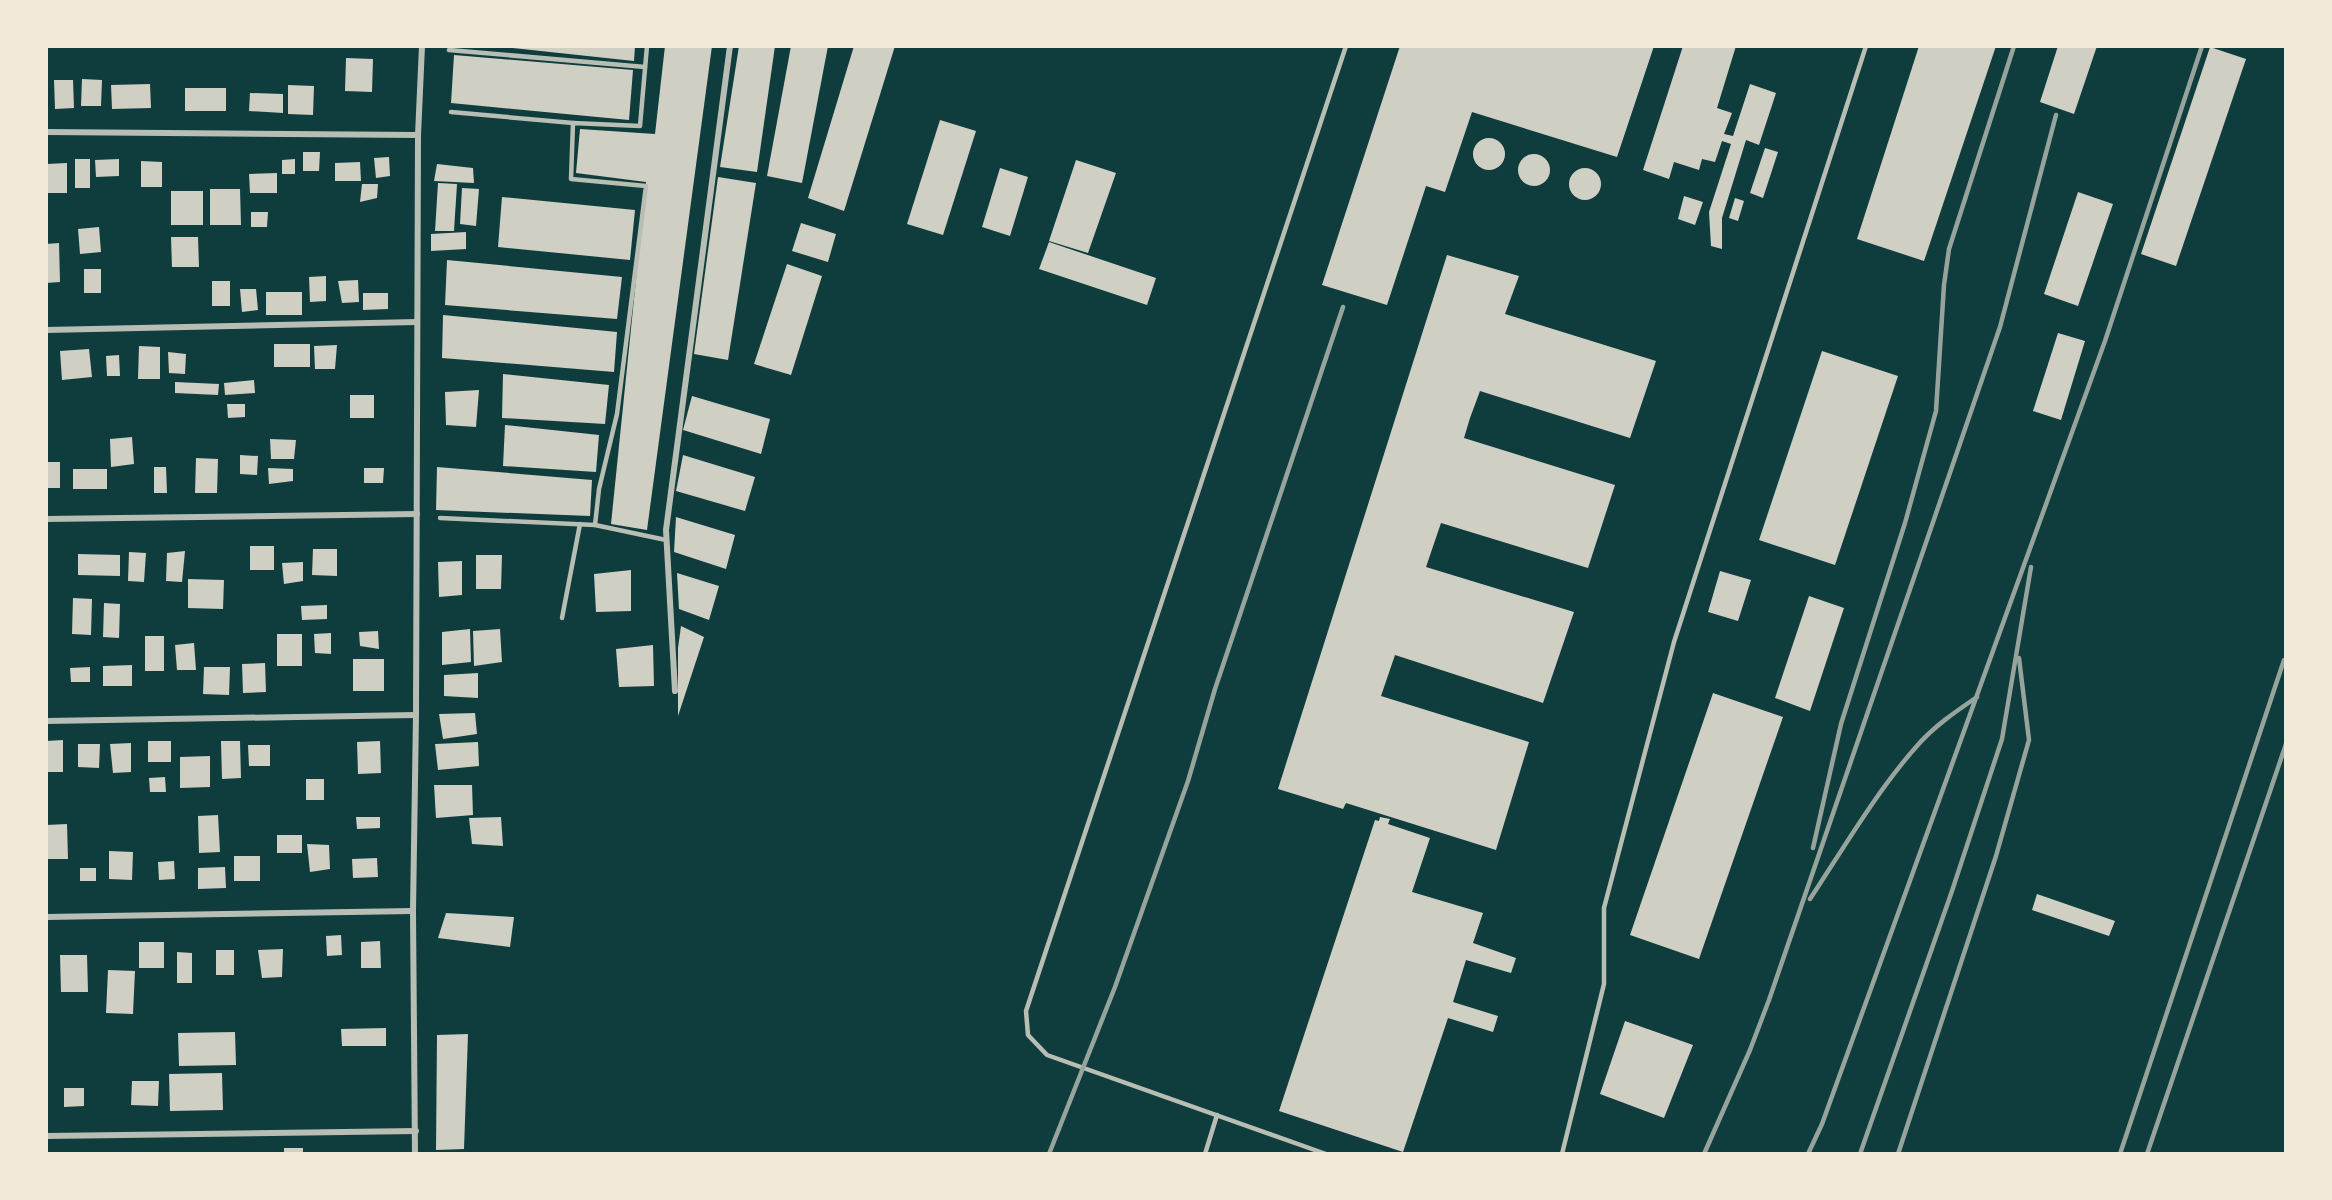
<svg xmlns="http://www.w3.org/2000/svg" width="2332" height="1200" font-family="'Roboto Condensed',sans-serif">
<rect width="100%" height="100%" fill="#0f3d3e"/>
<!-- building -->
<g fill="#cfcfc3">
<polygon points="494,46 635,46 634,61"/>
<polygon points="665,46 712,46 647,530 611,524 646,182 576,173 580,129 655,134"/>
<polygon points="739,46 775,46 757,172 720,167"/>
<polygon points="791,46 828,46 802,183 767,176"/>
<polygon points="854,46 895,46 844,211 808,198"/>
<polygon points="1400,46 1654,46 1617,157 1472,112 1445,192 1426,186 1387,305 1322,285"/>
<polygon points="1683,46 1736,46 1717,108 1732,113 1724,134 1733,136 1750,84 1776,93 1759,145 1746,140 1722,218 1722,249 1711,246 1709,212 1731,144 1722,141 1715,162 1702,159 1699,170 1674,162 1669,179 1643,170"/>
<polygon points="1919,46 1996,46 1924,261 1857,239"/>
<polygon points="2058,46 2097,46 2074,114 2040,102"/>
<polygon points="2210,47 2246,59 2176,266 2141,254"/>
<polygon points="454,55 633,70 629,120 451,103"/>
<polygon points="346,58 373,59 372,92 345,91"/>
<polygon points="82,79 102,80 101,106 81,106"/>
<polygon points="54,80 73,80 74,108 55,109"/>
<polygon points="150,84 151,108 112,109 111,85"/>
<polygon points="288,85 314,86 313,115 288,114"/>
<rect x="185" y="88" width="41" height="23"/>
<polygon points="250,93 283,94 283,113 249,111"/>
<polygon points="940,120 976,131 943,235 907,224"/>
<circle cx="1489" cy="154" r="16"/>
<polygon points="1765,148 1778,152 1763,198 1750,193"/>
<polygon points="303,152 320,152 319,171 303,171"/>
<circle cx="1534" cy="170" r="16"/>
<polygon points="389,157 390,176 376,178 374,158"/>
<rect x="75" y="159" width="15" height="29"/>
<polygon points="119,159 119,176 96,177 95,160"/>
<polygon points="295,159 295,174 282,174 282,160"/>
<polygon points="1076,160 1116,173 1088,253 1049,241"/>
<polygon points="141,161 162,162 162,187 141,187"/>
<polygon points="360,162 361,181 335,181 335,163"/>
<polygon points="67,163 67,193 47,193 47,164"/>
<polygon points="437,164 473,168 474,183 434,181"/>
<circle cx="1585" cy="184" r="16"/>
<polygon points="1000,168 1028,177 1010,236 982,227"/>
<polygon points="277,173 277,193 250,193 249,174"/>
<polygon points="718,177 756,183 728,360 694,354"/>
<polygon points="438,183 457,184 454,231 435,231"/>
<polygon points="362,184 378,184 377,198 360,202"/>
<polygon points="462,188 479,189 476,226 460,224"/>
<polygon points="210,189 240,189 241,225 210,225"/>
<rect x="171" y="191" width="32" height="34"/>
<polygon points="2078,192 2113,204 2078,306 2044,294"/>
<polygon points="1684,196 1703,202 1695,225 1678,219"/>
<polygon points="502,197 635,210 630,260 498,247"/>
<polygon points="1735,198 1744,201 1738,221 1729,218"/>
<polygon points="251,212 268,212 267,227 251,227"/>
<polygon points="801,223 836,234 828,262 792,251"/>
<polygon points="99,227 101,252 80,254 78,229"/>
<polygon points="466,232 466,249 431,251 431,234"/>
<polygon points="171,237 198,237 199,267 172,267"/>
<polygon points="1049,242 1156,278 1147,305 1039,269"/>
<polygon points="59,243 60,282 46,283 46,244"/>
<polygon points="1447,255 1519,276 1505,314 1656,361 1630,438 1480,391 1470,418 1464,438 1615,485 1588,568 1441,523 1426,567 1574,612 1543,703 1395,655 1381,696 1529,742 1496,850 1346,803 1343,809 1278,789"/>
<polygon points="447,260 622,277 617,319 445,305"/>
<polygon points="787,264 822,276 791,375 754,364"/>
<rect x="84" y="269" width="17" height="24"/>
<polygon points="326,276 326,301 310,302 309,277"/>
<polygon points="358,280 359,302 342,303 338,281"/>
<rect x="212" y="281" width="18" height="25"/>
<polygon points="240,289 256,289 258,310 242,312"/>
<rect x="266" y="292" width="36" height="23"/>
<polygon points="363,293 388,293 388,309 363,310"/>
<polygon points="443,315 617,332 614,372 442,358"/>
<polygon points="2058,333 2085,341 2061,420 2033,411"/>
<rect x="274" y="344" width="36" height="23"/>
<polygon points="337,345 335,369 315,369 314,346"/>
<polygon points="139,346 160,347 160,379 138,379"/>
<polygon points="89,349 92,377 62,380 60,351"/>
<polygon points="1822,351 1898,376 1835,565 1759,540"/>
<polygon points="168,352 186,354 185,374 169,373"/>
<polygon points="119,355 120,376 107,376 106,356"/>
<polygon points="503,374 609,385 605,424 502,418"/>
<polygon points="254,380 255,393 225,395 224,383"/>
<polygon points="175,382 219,384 218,395 175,393"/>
<polygon points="479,390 476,427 446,425 445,392"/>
<rect x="350" y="395" width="24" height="23"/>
<polygon points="692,396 770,419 761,454 683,430"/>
<polygon points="227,404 245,404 245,417 228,418"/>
<polygon points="505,425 599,435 596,472 503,466"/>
<polygon points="132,437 134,464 111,467 110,439"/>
<polygon points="270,439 296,440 294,459 271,459"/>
<polygon points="240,455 258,456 257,475 240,474"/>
<polygon points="683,455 755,477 745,511 676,491"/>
<polygon points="196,458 218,459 217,493 195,493"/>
<rect x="46" y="462" width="14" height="26"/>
<polygon points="154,467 166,467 167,493 154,493"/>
<polygon points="437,467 592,480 590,516 436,510"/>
<polygon points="268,468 293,469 293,481 269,484"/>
<polygon points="364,468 384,468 383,483 364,483"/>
<rect x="73" y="469" width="34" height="20"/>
<polygon points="676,517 735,535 726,569 674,552"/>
<rect x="250" y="546" width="24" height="24"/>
<polygon points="313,549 337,549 337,576 312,575"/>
<polygon points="185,551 182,582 166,581 167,553"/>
<polygon points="129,552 146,553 144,582 128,581"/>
<polygon points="78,554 120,555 120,576 78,575"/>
<polygon points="476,555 502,555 501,589 476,589"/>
<polygon points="462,561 462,595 439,597 438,562"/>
<polygon points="303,562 303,581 284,584 282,563"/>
<polygon points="631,570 631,611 596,612 594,574"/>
<polygon points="1720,571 1751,580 1738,621 1708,612"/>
<polygon points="677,573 719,586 709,620 679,609"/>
<polygon points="188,579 224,580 223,609 188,608"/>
<polygon points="1809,596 1844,608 1810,711 1775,698"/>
<polygon points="73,598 92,599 91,635 72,634"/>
<polygon points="104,603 120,604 119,638 103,637"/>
<polygon points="327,605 327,619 302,620 301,606"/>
<polygon points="681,626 704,637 678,716 678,648"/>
<polygon points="470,629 471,662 442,665 442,632"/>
<polygon points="500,629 502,662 474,666 473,631"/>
<polygon points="378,631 379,649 360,646 359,632"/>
<polygon points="331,633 331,654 315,653 314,634"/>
<rect x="277" y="634" width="25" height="32"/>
<rect x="145" y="636" width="19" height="35"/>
<polygon points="194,643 196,670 177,670 175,645"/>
<polygon points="653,645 654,686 619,687 616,649"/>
<rect x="353" y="659" width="31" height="32"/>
<polygon points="265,663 266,692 243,693 242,664"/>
<polygon points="132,665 132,686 103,686 103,666"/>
<polygon points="90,667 90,682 71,682 70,668"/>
<polygon points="204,667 230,667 229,695 203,694"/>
<polygon points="478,673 478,698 444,696 444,675"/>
<polygon points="1713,693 1783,717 1699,959 1630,935"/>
<polygon points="475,713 477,734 443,739 439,714"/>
<polygon points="63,740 63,772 46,772 46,741"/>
<rect x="148" y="741" width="23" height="21"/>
<polygon points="221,741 240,741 241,778 222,779"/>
<polygon points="380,741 381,773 358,774 357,742"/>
<polygon points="478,742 479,766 438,770 435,744"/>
<polygon points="131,743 131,772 113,773 110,744"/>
<polygon points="78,744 100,744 99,768 78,767"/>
<polygon points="248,745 270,745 270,766 249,766"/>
<polygon points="210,756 210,787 180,788 180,757"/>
<polygon points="165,777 166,792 150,792 149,778"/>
<rect x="306" y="779" width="18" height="21"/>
<polygon points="434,785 472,785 473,815 436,818"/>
<polygon points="218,815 220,852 199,853 198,816"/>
<polygon points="356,817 380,817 380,828 357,829"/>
<polygon points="501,817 503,846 472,844 469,818"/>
<polygon points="1380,817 1390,819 1388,824 1430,838 1412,892 1483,913 1473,943 1516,958 1511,973 1466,960 1453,1002 1498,1016 1493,1032 1448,1018 1403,1152 1279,1111 1375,820 1379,821"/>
<polygon points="67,824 68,859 46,859 46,825"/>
<rect x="277" y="835" width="25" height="18"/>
<polygon points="307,844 329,845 330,869 310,872"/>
<polygon points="109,851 133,852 132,880 109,879"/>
<rect x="234" y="856" width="26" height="25"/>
<polygon points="377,858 378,877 353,878 352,859"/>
<polygon points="174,861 175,879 159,880 158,862"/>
<polygon points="225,867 226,888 198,889 198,868"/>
<rect x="80" y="868" width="16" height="13"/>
<polygon points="2037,894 2115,921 2109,936 2032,910"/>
<polygon points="446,913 514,917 510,947 438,938"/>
<polygon points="341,935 342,955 327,956 326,936"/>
<polygon points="380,941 381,968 361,968 361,942"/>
<rect x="139" y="942" width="25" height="26"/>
<polygon points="283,949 282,977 262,978 258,950"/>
<rect x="216" y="950" width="18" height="25"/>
<polygon points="177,952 192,953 192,983 177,983"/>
<polygon points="60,955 87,955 88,992 61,992"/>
<polygon points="108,970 135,971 133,1014 106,1013"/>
<polygon points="1625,1021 1693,1045 1664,1118 1600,1094"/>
<polygon points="386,1028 386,1046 342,1046 341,1029"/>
<polygon points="235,1032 236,1065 179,1066 178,1033"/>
<polygon points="468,1034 464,1149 436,1150 437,1035"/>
<polygon points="222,1073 223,1110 170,1111 169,1074"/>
<polygon points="132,1081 159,1081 158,1106 131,1105"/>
<polygon points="64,1088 84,1088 84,1106 64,1107"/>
<rect x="284" y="1148" width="19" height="6"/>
</g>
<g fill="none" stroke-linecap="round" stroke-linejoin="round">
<!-- service -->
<g stroke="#b8beb3" stroke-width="4.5">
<polyline points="647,46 640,126 573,123 571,179 646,186 617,414 599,489 595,525 666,540"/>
<polyline points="449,50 645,67"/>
<polyline points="451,112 573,123"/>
<polyline points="440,518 595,525"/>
<polyline points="562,618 580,524"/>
<polyline points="1205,1154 1217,1115"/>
<polyline points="1326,1154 1047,1055 1028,1035 1026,1011 1346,46"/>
<polyline points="1562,1154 1604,984 1604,908 1674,642 1866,46"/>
</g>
<!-- minor -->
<g stroke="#b8beb3" stroke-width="6">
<polyline points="46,132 418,135"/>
<polyline points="46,330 417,322"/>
<polyline points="46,519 417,514"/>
<polyline points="675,691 666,530 730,46"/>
<polyline points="46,721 416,715"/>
<polyline points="46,917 413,911"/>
<polyline points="46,1136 416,1131"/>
<polyline points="415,1154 413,911 416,715 418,135 422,46"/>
</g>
<!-- rail -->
<g stroke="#97a49c" stroke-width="4.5">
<polyline points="1813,848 1841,724 1905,523 1936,411 1944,285 1949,249 2014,46"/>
<path d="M1810 899C1843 849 1877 791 1916 747 1933 727 1955 712 1977 697"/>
<polyline points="1049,1154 1115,987 1188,781 1215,689 1343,307"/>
<polyline points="1704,1154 1750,1050 1769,1000 2000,327 2056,115"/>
<polyline points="1808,1154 1822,1124 2105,341 2202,46"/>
<polyline points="1860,1154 1952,891 2002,739 2031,567"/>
<polyline points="1898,1154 1996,856 2029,740 2019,658"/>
<polyline points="2120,1154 2284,660"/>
<polyline points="2147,1154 2286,744"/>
</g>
</g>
<!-- border -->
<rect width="2332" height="1200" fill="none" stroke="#f1e9da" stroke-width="96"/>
</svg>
